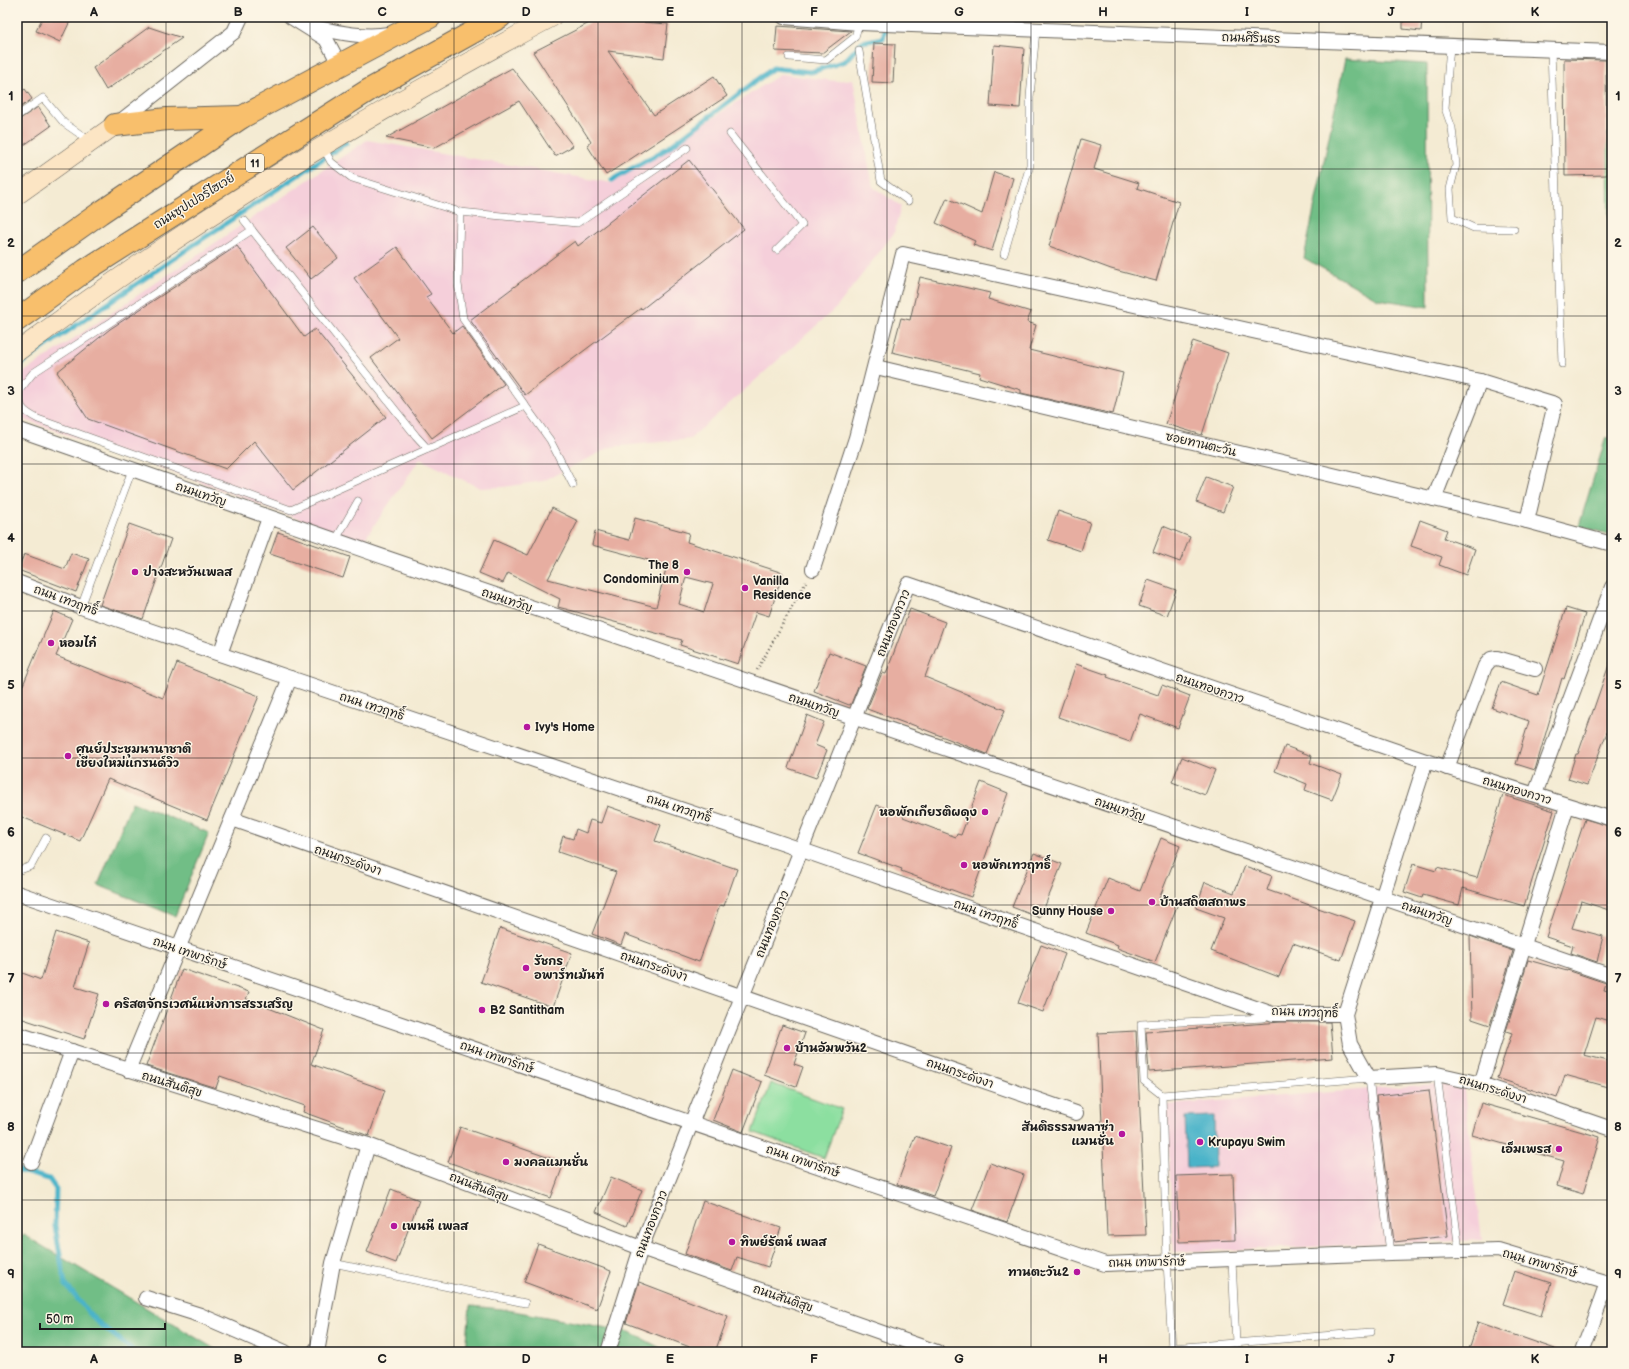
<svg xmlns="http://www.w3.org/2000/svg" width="1629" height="1369" font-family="'Balsamiq Sans','Playpen Sans Thai',sans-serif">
<rect width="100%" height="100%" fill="#fcf5e5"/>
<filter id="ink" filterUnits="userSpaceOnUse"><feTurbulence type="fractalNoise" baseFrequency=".025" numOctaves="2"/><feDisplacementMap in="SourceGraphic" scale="8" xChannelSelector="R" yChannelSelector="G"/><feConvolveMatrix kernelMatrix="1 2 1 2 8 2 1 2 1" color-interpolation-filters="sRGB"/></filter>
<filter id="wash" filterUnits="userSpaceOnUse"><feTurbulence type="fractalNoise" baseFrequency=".012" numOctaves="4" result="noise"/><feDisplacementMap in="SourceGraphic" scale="16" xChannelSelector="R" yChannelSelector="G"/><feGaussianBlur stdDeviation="0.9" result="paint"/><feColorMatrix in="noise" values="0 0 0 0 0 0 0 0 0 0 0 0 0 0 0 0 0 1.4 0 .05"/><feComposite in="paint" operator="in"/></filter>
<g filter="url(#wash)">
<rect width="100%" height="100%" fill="#f4ebd3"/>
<!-- built -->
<g fill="#f5cfda">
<polygon points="781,74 836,81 853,79 873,187 901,206 894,233 837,307 690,439 611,447 543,481 503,487 480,488 420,459 362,543 197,481 17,417 17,377 367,140 612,183"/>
<polygon points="1463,1082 1482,1240 1174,1252 1166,1105"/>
</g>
<!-- green -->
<g fill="#8cdfa0" stroke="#547e5e">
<polygon points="1608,133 1612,133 1612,219 1609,219"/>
<polygon points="771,1083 842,1109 824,1158 753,1132"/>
</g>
<!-- forest -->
<g fill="#71be86" stroke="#466d51">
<polygon points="1345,59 1427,64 1428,307 1378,299 1304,258"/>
<polygon points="1606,437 1612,439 1612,535 1579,526"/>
<polygon points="132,802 209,833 175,916 98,885"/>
<polygon points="24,1235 220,1352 17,1352 17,1240"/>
<polygon points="470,1306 502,1309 630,1332 668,1352 466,1352"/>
</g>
<!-- water -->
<polygon fill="#4ab3c9" stroke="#336872" points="1214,1116 1215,1167 1187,1168 1185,1117"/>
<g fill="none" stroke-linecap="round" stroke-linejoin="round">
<!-- stream -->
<g stroke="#4ab3c9" stroke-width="5">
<polyline points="612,180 668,148 773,68 811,72 845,61 862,42 883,38 888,17"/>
<polyline points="17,366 192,246 346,143"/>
<polyline points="17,1170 49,1179 56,1189 55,1226 65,1284 95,1320 131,1349 132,1352"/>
</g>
</g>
<g id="blocks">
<!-- building -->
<g fill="#e7aea1" fill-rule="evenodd">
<polygon points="43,17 72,17 60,42 36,31"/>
<polygon points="1403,17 1422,17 1421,31 1403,29"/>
<polygon points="597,19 668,24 664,58 608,51 654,115 714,76 727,96 606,175 587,145 591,142 533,52"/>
<polygon points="777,26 851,31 822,53 775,51"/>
<polygon points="149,27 182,38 106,90 93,68"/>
<polygon points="874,43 895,44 893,83 872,82"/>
<polygon points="994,45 1024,48 1020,108 990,106"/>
<polygon points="1564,59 1606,60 1607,175 1565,176"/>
<polygon points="512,68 573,146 555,156 519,101 434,148 386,138"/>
<polygon points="25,89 32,99 17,110 17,95"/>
<polygon points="38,107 51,126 17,150 17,121"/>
<polygon points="1081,139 1101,145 1094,169 1139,183 1137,188 1179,202 1156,281 1111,269 1049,246"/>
<polygon points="689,160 744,229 642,309 641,308 525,395 470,320 575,241 578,246"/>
<polygon points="994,172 1013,178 992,251 973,245 975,241 936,223 947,198 982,214"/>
<polygon points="313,227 338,258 311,279 286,248"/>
<polygon points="237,246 304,337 315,329 386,417 293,490 254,441 226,469 88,419 57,372 110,329"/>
<polygon points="397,247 431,294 426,297 453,333 462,326 504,384 432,438 371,358 398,338 354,278"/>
<polygon points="920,277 990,293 988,299 1031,312 1027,322 1036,325 1029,350 1123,373 1113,414 1021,393 1021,390 979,377 980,373 892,352 901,318 910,320"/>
<polygon points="1193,341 1228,353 1202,435 1166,424"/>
<polygon points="1206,477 1233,487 1223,512 1196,502"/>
<path d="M552 508 578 521 548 579 656 607 667 565 592 545 595 531 629 540 635 518 689 533 687 542 783 573 769 616 756 612 738 664 680 645 682 640 558 607 560 599 508 573 503 583 479 573 494 540 528 555ZM686 577 713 584 704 612 679 604Z"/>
<polygon points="1058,511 1090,522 1081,551 1048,540"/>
<polygon points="1420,520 1447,530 1444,538 1475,549 1466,575 1439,565 1442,557 1411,546"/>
<polygon points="129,524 171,539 143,619 100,605"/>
<polygon points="1163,526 1190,537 1180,562 1153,552"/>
<polygon points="278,532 350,557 343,578 270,554"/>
<polygon points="71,553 89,559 76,592 18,570 24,554 65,569"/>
<polygon points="1148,580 1176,590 1167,616 1139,606"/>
<polygon points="1566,608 1585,614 1564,679 1562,678 1535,770 1516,764 1529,721 1492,708 1501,682 1538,695"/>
<polygon points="910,609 945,622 925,677 1005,710 987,754 908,723 907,724 867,709 882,673 886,674"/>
<polygon points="54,611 72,619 56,656 163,698 177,663 259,696 207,820 108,779 80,841 17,815 17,682 23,685"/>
<polygon points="829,652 866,666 851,704 849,705 814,691"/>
<polygon points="1610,662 1612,662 1612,719 1587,785 1568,779 1576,754 1578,754"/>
<polygon points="1076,664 1108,675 1107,677 1158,695 1162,685 1190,696 1178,728 1140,714 1130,742 1058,717"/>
<polygon points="807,715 824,722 815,745 827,750 816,778 788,768"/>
<polygon points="1285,746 1312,756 1310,763 1342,775 1332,800 1305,790 1307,784 1275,771"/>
<polygon points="1182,757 1215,770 1205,795 1172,782"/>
<polygon points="981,782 1008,793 971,897 901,871 902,869 858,853 877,805 904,815 903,817 956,837 957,834 961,835"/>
<polygon points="1503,795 1554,811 1524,906 1463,888 1459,905 1423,895 1422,898 1404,892 1413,864 1436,871 1437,867 1477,878"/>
<polygon points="607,806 661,825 655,841 737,869 724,906 720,905 699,962 625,934 621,945 592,934 616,872 558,852 563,836 573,839 576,829 586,833 590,820 601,823"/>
<polygon points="1585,819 1612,827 1612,911 1581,901 1572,928 1603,936 1597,962 1571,953 1573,946 1546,937"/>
<polygon points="1161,838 1180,846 1159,899 1177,906 1155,962 1117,948 1118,945 1086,933 1108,878 1140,891"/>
<polygon points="1034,853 1062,864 1040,918 1012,907"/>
<polygon points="1245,866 1272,876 1267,890 1355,921 1341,960 1293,943 1279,977 1211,951 1224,918 1196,908 1205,882 1234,893"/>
<polygon points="500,928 572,953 553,1007 481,982"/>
<polygon points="56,932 89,943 75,987 99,994 84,1039 17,1017 17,971 41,980"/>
<polygon points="1470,936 1513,951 1490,1025 1472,1019"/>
<polygon points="1041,945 1065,954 1043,1012 1018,1003"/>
<polygon points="1528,960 1567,971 1567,970 1606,983 1604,990 1612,992 1612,1022 1596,1017 1584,1055 1612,1062 1612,1088 1565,1075 1557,1098 1497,1078 1512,1033 1506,1031"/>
<polygon points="182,969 249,992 246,999 324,1030 311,1064 385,1090 369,1136 303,1112 305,1106 220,1076 216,1088 146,1066"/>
<polygon points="1281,1022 1330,1022 1333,1058 1149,1072 1146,1032"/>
<polygon points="782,1025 805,1033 794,1064 803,1067 796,1087 764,1075"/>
<polygon points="1136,1031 1146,1235 1107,1236 1098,1033"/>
<polygon points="732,1070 762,1082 743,1132 713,1120"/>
<polygon points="1429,1090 1448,1236 1394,1242 1376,1096"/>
<polygon points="1481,1103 1600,1137 1583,1194 1557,1186 1564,1161 1472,1135"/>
<polygon points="460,1127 564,1163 551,1198 448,1162"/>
<polygon points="915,1136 951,1148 933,1196 897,1184"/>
<polygon points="990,1163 1024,1175 1007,1222 972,1210"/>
<polygon points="1233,1174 1235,1240 1179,1242 1176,1176"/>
<polygon points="611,1177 642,1190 627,1226 596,1212"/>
<polygon points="391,1189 419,1200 396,1263 367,1252"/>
<polygon points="703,1201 781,1228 768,1267 737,1257 732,1271 685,1254"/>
<polygon points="538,1244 611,1271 597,1309 524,1282"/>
<polygon points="1514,1271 1551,1283 1541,1316 1503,1304"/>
<polygon points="639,1282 728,1316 715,1352 703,1352 626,1323"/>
<polygon points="1478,1322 1558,1350 1558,1352 1468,1352"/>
</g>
</g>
</g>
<g filter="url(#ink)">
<use href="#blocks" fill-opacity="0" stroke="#68645c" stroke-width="1"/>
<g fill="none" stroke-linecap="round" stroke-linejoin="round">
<!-- lane casing -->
<g stroke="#68645c" stroke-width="8">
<g id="lane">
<polyline points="1450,46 1445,108 1452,128 1456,165 1450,189 1452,218 1474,228 1514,229"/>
<polyline points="1551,50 1562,364"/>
<polyline points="859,51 881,181 908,201"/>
<polyline points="789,57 826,60 855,37 859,23"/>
<polyline points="17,116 43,98 64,123 90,141"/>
<polyline points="730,134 802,225 777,250"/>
<polyline points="323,147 331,162 352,178 460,212 577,223 687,148"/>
<polyline points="460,212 458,284 463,319 550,440 573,485"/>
<polyline points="244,220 416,436 428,449 525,406"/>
<path d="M252 230 33 373 18 392C20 409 23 411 38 419L291 510 428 449"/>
<polyline points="1004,254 1030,165 1030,97 1036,30"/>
<polyline points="335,541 358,501"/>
<polyline points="81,607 132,470"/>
<polyline points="17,869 20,870 31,866 46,838"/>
<polyline points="1437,1074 1459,1251"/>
<polyline points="1162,1095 1144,1081 1141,1024 1264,1018"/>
<polyline points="1232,1260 1236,1343"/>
<polyline points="333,1263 525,1303"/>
<polyline points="1371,1332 1172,1348 1167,1262 1162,1095 1369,1078 1390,1253"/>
</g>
</g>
<!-- street casing -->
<g stroke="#68645c" stroke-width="16">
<g id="street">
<polyline points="291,17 326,39 335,56 334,68"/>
<polyline points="784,17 859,23 1612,52"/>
<path d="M305 25C333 31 361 39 389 34"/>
<polyline points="117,124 234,32 241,17"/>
<polyline points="876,367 1527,521 1612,544"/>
<path d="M17 429C547 616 1080 794 1612 976"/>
<polyline points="1434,499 1480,381"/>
<polyline points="813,569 856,438 903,254 1480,381 1555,404 1527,521"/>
<polyline points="17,582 81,607 290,678 802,850 1273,1014 1345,1014"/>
<polyline points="220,654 269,518"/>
<polyline points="1426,761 1345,1014 1350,1044 1369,1078 1437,1074 1481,1084 1612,1129"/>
<polyline points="1447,768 1485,666 1491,659 1497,658 1535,669"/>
<polyline points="1535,794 1612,587"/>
<polyline points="232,819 1076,1113"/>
<polyline points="17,893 1105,1264 1390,1253 1498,1250 1612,1284"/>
<polyline points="17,1034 368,1145 641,1248 937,1352"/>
<polyline points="128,1070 290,678"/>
<polyline points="1481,1084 1567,806"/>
<polyline points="31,1162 72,1051"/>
<polyline points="146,1298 200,1315 285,1352"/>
<polyline points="314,1352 318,1347 333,1263 368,1145"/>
<polyline points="608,1352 641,1248 908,584 1426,761 1612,819"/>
<polyline points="1582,1352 1607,1283"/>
</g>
</g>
<!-- secondary casing -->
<g stroke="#68645c" stroke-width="20">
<g id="secondary">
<polyline points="17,195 115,125"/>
<path d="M17 352C186 224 365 116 552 17"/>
</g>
</g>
<!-- highway casing -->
<g stroke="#68645c" stroke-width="24">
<g id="highway">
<polyline points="115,125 167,119 242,117"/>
<polyline points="17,272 100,213 242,117 430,17"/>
<polyline points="17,320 86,270 369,90 500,17"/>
</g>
</g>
<!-- path -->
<polyline stroke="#68645c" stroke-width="2.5" stroke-dasharray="1 3" stroke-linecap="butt" points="757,670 806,582"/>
<!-- lane -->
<use href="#lane" stroke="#fff" stroke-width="7"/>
<!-- street -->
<use href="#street" stroke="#fff" stroke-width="14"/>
<!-- secondary -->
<use href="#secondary" stroke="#fce5c4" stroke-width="19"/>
<!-- highway -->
<use href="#highway" stroke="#f8bf6c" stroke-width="22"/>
</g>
</g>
<!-- grid -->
<path fill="none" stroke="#1c1c1c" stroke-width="1" stroke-opacity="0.55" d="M166 17V1352M310 17V1352M454 17V1352M598 17V1352M742 17V1352M887 17V1352M1031 17V1352M1175 17V1352M1319 17V1352M1463 17V1352M17 169H1612M17 316H1612M17 464H1612M17 611H1612M17 758H1612M17 905H1612M17 1053H1612M17 1200H1612"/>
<!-- markers -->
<g fill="#b5179e" stroke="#fcf5e5" stroke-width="1.5">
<circle cx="135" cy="572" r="4"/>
<circle cx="687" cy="572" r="4"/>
<circle cx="745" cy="588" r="4"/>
<circle cx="51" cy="643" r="4"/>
<circle cx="527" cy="727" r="4"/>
<circle cx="68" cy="756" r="4"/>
<circle cx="985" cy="812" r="4"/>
<circle cx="964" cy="865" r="4"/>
<circle cx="1152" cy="902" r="4"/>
<circle cx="1111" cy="911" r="4"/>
<circle cx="526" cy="968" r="4"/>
<circle cx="106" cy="1004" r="4"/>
<circle cx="482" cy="1010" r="4"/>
<circle cx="787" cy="1048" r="4"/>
<circle cx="1122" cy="1134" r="4"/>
<circle cx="1200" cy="1142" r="4"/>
<circle cx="1559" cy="1149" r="4"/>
<circle cx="506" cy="1162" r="4"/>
<circle cx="394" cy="1226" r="4"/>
<circle cx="732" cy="1242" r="4"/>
<circle cx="1077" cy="1272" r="4"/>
</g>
<g text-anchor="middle" stroke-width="3" stroke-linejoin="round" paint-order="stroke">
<!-- shield labels -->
<rect fill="#fcf5e5" stroke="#5f5d58" stroke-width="1" x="246" y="154" width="18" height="18" rx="3"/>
<g font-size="11" font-weight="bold" fill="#1c1c1c">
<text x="255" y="167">11</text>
</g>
<!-- street labels -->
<g font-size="12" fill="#1c1c1c" stroke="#fcf5e5">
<text transform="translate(1251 38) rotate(2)" y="4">ถนนศิรินธร</text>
<text transform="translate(194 201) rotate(-32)" y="4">ถนนซุปเปอร์ไฮเวย์</text>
<text transform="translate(1201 444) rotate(13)" y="4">ซอยทานตะวัน</text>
<text transform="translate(201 494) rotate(19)" y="4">ถนนเทวัญ</text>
<text transform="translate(66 600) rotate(20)" y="4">ถนน เทวฤทธิ์</text>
<text transform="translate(507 600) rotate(19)" y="4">ถนนเทวัญ</text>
<text transform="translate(893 623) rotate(-68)" y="4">ถนนทองกวาว</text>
<text transform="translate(1210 688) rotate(19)" y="4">ถนนทองกวาว</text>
<text transform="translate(814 705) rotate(19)" y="4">ถนนเทวัญ</text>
<text transform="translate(372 706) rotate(18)" y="4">ถนน เทวฤทธิ์</text>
<text transform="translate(1517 790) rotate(17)" y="4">ถนนทองกวาว</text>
<text transform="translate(679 808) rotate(18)" y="4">ถนน เทวฤทธิ์</text>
<text transform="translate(1120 809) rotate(19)" y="4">ถนนเทวัญ</text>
<text transform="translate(348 860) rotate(19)" y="4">ถนนกระดังงา</text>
<text transform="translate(1427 913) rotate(19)" y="4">ถนนเทวัญ</text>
<text transform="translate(986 914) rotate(19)" y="4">ถนน เทวฤทธิ์</text>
<text transform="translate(772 924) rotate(-68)" y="4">ถนนทองกวาว</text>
<text transform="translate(190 953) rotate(19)" y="4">ถนน เทพารักษ์</text>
<text transform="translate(654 966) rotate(19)" y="4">ถนนกระดังงา</text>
<text transform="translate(1305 1012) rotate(2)" y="4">ถนน เทวฤทธิ์</text>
<text transform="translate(497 1057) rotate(19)" y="4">ถนน เทพารักษ์</text>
<text transform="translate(960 1073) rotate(19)" y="4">ถนนกระดังงา</text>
<text transform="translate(172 1084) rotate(17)" y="4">ถนนสันติสุข</text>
<text transform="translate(1493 1089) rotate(17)" y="4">ถนนกระดังงา</text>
<text transform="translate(803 1161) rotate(19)" y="4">ถนน เทพารักษ์</text>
<text transform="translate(479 1187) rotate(21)" y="4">ถนนสันติสุข</text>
<text transform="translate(651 1224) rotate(-69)" y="4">ถนนทองกวาว</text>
<text transform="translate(1147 1262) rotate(-1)" y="4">ถนน เทพารักษ์</text>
<text transform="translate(1540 1263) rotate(16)" y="4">ถนน เทพารักษ์</text>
<text transform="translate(783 1298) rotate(19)" y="4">ถนนสันติสุข</text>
</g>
<!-- poi labels -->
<g font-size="12" font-weight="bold" fill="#1c1c1c" stroke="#fcf5e5" text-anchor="start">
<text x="679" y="569" text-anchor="end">The 8<tspan x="679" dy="14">Condominium</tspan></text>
<text x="143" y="576">ปางสะหวันเพลส</text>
<text x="753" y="585">Vanilla<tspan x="753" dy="14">Residence</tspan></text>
<text x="59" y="647">หอมไก๋</text>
<text x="535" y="731">Ivy's Home</text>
<text x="76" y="753">ศูนย์ประชุมนานาชาติ<tspan x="76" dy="14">เชียงใหม่แกรนด์วิว</tspan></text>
<text x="977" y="816" text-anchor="end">หอพักเกียรติผดุง</text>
<text x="972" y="869">หอพักเทวฤทธิ์</text>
<text x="1160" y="906">บ้านสถิตสถาพร</text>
<text x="1103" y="915" text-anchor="end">Sunny House</text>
<text x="534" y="965">รัชกร<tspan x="534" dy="14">อพาร์ทเม้นท์</tspan></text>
<text x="114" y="1008">คริสตจักรเวศน์แห่งการสรรเสริญ</text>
<text x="490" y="1014">B2 Santitham</text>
<text x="795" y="1052">บ้านอัมพวัน2</text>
<text x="1114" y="1131" text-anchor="end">สันติธรรมพลาซ่า<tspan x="1114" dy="14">แมนชั่น</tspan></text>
<text x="1208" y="1146">Krupayu Swim</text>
<text x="1551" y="1153" text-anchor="end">เอ็มเพรส</text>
<text x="514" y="1166">มงคลแมนชั่น</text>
<text x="402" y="1230">เพนนี เพลส</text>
<text x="740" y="1246">ทิพย์รัตน์ เพลส</text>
<text x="1069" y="1276" text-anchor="end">ทานตะวัน2</text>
</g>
</g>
<!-- margin -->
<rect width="1629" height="1369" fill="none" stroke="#fcf5e5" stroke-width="44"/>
<!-- scale -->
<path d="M40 1323v6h125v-6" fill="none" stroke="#1c1c1c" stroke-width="2"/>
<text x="46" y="1323" font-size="12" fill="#1c1c1c" stroke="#fcf5e5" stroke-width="3" paint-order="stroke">50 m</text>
<rect x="22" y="22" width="1585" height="1325" fill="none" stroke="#1c1c1c" stroke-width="1.5"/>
<g font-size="13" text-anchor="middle" font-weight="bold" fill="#1c1c1c">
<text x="94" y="16">A</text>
<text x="238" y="16">B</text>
<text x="382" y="16">C</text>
<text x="526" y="16">D</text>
<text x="670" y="16">E</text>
<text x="814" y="16">F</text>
<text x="959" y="16">G</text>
<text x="1103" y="16">H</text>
<text x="1247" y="16">I</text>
<text x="1391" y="16">J</text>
<text x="1535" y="16">K</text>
<text x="11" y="100">1</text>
<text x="1618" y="100">1</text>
<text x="11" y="247">2</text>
<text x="1618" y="247">2</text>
<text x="11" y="395">3</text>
<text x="1618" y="395">3</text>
<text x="11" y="542">4</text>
<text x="1618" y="542">4</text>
<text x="11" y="689">5</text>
<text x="1618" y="689">5</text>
<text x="11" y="836">6</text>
<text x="1618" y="836">6</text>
<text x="11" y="983">7</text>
<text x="1618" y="983">7</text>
<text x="11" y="1131">8</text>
<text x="1618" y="1131">8</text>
<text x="11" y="1278">9</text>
<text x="1618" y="1278">9</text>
<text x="94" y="1363">A</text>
<text x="238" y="1363">B</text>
<text x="382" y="1363">C</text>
<text x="526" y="1363">D</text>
<text x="670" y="1363">E</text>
<text x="814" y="1363">F</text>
<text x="959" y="1363">G</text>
<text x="1103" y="1363">H</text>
<text x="1247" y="1363">I</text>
<text x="1391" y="1363">J</text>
<text x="1535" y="1363">K</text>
</g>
</svg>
